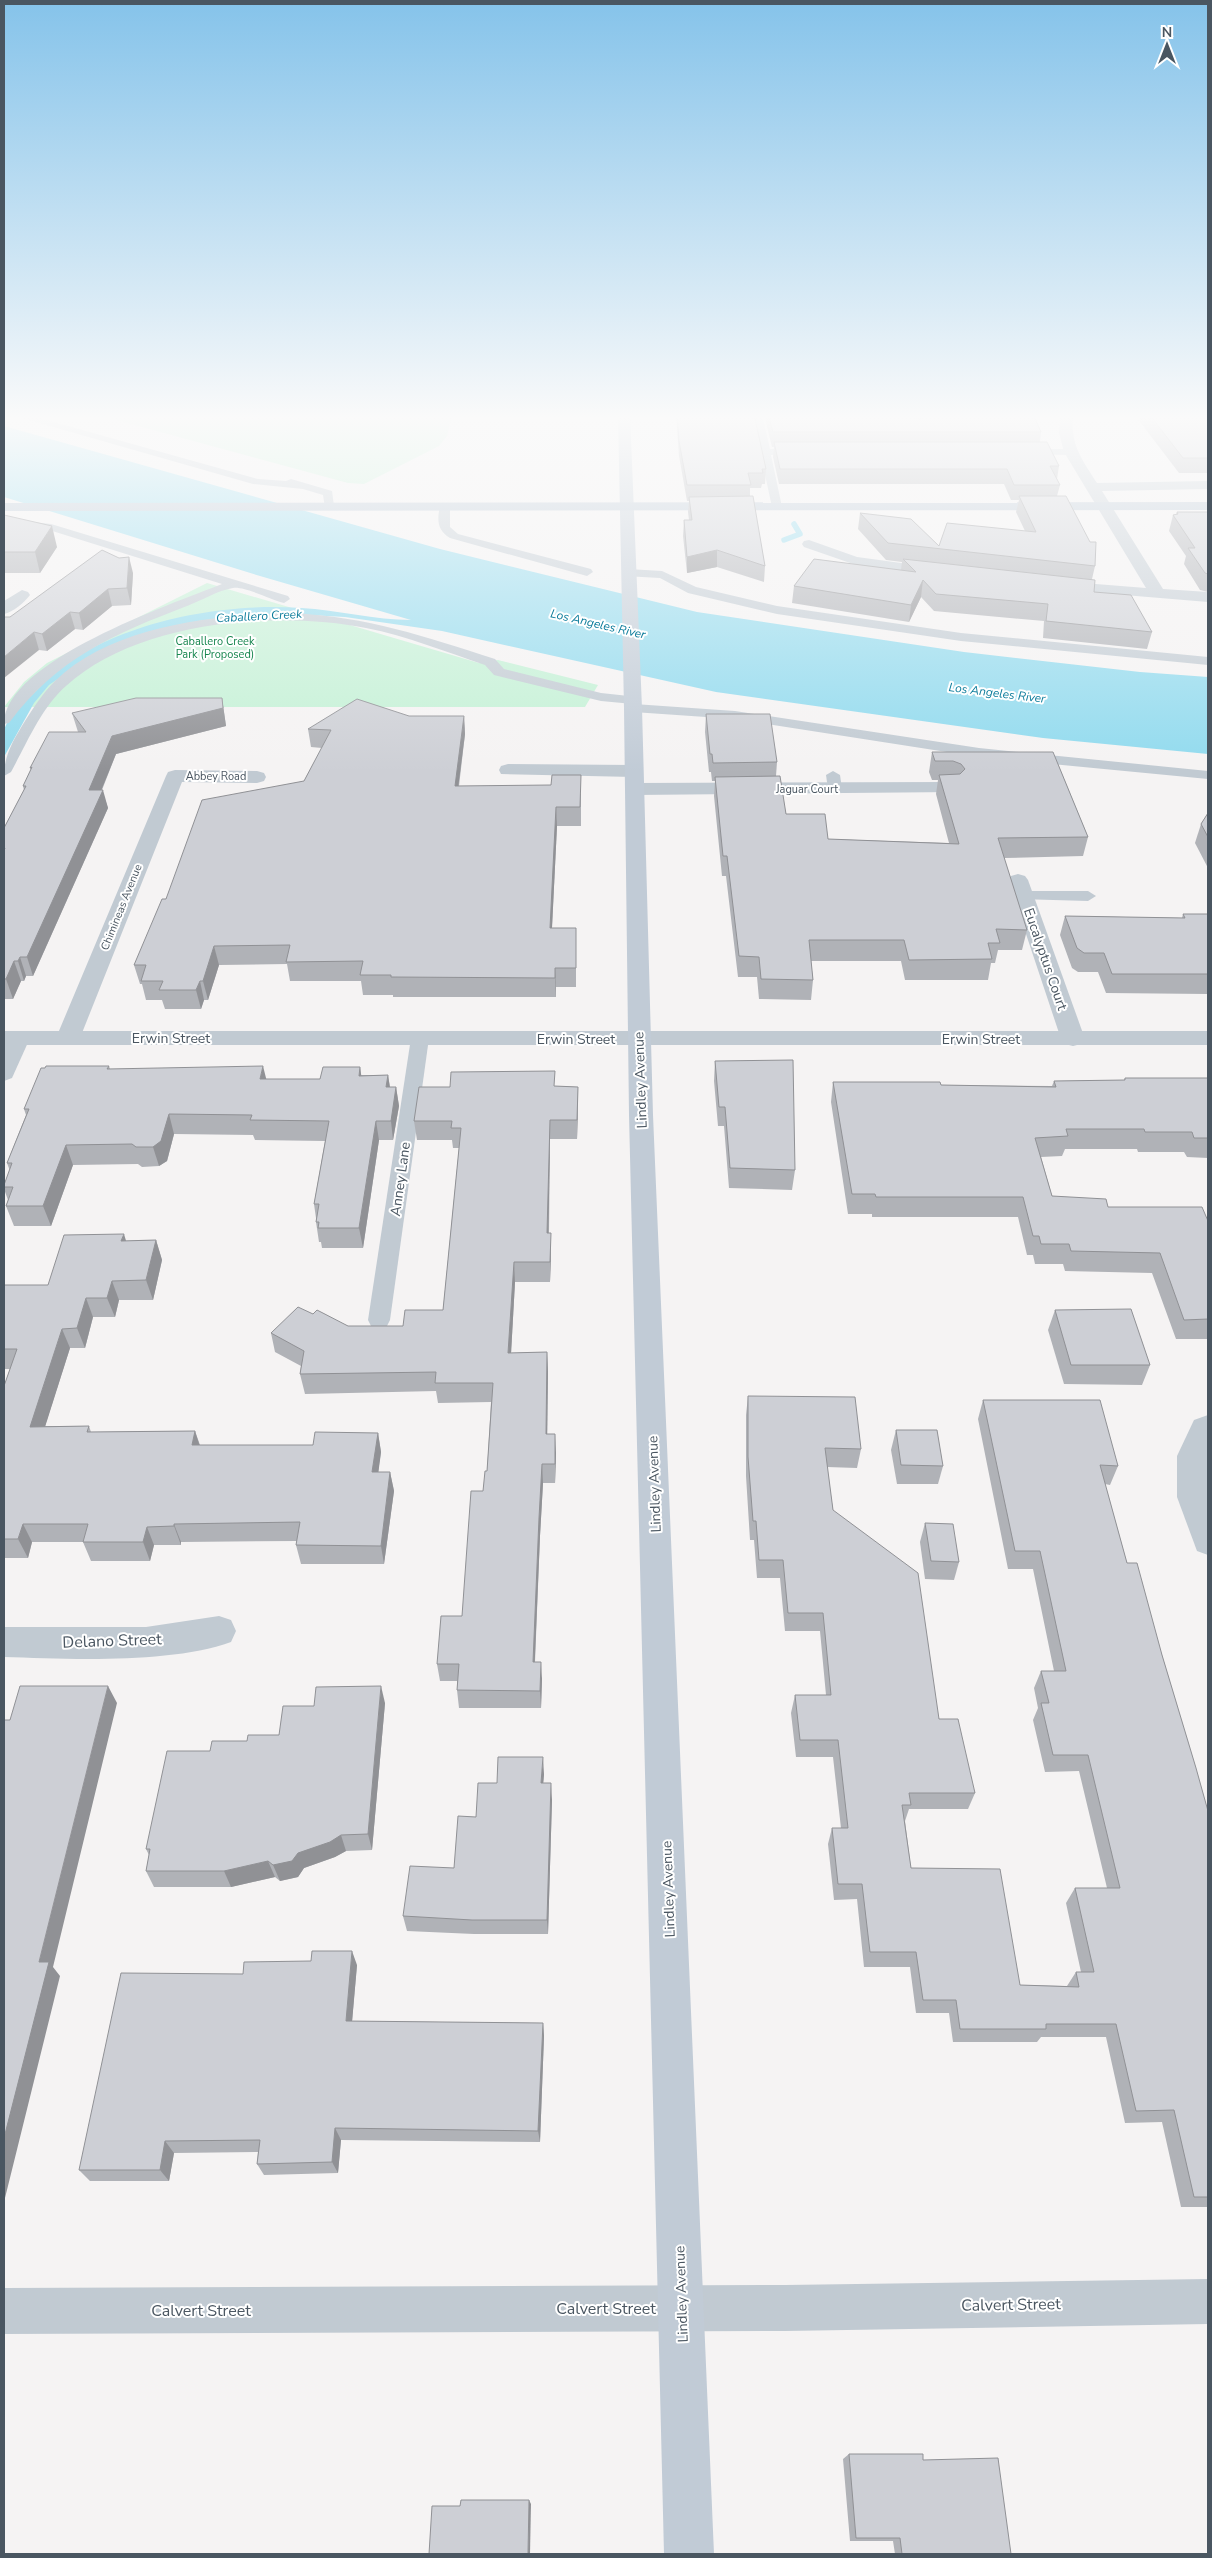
<svg xmlns="http://www.w3.org/2000/svg" width="1212" height="2558" font-family="'Nunito Sans',sans-serif">
<rect width="100%" height="100%" fill="#f5f3f3"/>
<!-- green -->
<g fill="#c3f1d5">
<polygon points="94,414 452,414 447,436 439,446 364,484 348,483"/>
<polygon points="207,583 479,663 498,660 598,685 585,707 4,707 24,682 47,663"/>
</g>
<!-- water -->
<path fill="#90daee" d="M4 426 440 549 697 612 964 652 1140 672 1208 677V754L1043 738 716 692 442 631 345 617 290 614 237 616 198 621 91 656 49 685 34 703 4 757C4 749 2 738 4 731 8 714 29 699 40 687 99 624 218 602 301 608 338 610 375 620 411 620L260 576 4 497Z"/>
<g fill="none" stroke-linecap="round" stroke-linejoin="round">
<!-- stream -->
<polyline stroke="#90daee" stroke-width="5.5" points="784,540 800,534 794,524"/>
<!-- service -->
<g fill="#c1cad2" fill-rule="evenodd">
<polygon points="8,414 25,414 258,479 286,481 291,479 332,491 334,506 329,509 325,508 323,495 303,489 253,484"/>
<polygon points="752,414 762,414 770,449 803,449 808,452 803,455 771,455 782,507 781,509 773,509 772,507"/>
<polygon points="1024,449 1071,449 1076,452 1071,455 1020,454 1020,450"/>
<path d="M445 503 450 506V527L458 534 591 569 593 572 587 576 450 538C437 530 437 520 440 506Z"/>
<path d="M4 519 51 524 288 596 290 599 284 603C272 600 244 586 233 588 218 590 201 601 187 606 114 634 57 658 9 723L4 724C4 661 172 604 222 584L46 529 4 525Z"/>
<polygon points="628,569 662,571 696,587 777,606 961,633 1208,657 1208,665 961,641 777,614 688,593 660,578 624,576 624,570"/>
<path d="M292 613C369 617 423 636 495 659L504 669 601 693 638 697 640 700 634 704 735 711 979 748 1208 771V779L979 757 735 719 633 712 626 708 633 704 601 701 494 675 485 665C446 652 407 636 366 628 275 610 137 621 66 686 41 708 27 743 11 772L4 776C4 755 14 739 25 721 34 707 43 693 55 681 113 625 216 615 292 613Z"/>
<polygon points="833,771 840,775 842,789 835,793 828,789 826,775"/>
<polygon points="1024,891 1088,891 1096,896 1088,901 1018,899 1016,896"/>
<polygon points="420,1032 426,1034 429,1038 390,1320 387,1326 379,1328 371,1326 368,1320 411,1038 414,1034"/>
</g>
<!-- minor -->
<g fill="#c1cad2" fill-rule="evenodd">
<path d="M1061 414H1073C1070 444 1081 458 1097 483L1208 481V489L1102 491 1163 589 1208 592V602L1052 589 1050 586 1052 583 1058 581 1146 588 1064 452 1059 433Z"/>
<polygon points="809,540 857,557 938,568 946,573 938,578 856,565 804,547 802,544 804,541"/>
<path d="M22 590 28 592 30 595C24 603 13 612 4 614V601Z"/>
<polygon points="508,764 634,765 641,767 643,771 641,775 634,777 501,774 499,770 501,766"/>
<polygon points="175,770 257,771 264,773 266,777 264,781 257,783 182,782 80,1038 76,1043 68,1045 60,1043 56,1038 166,776 168,772"/>
<polygon points="949,782 956,784 959,788 956,792 635,795 628,793 625,789 628,785 635,783"/>
<polygon points="1018,874 1025,876 1028,880 1085,1039 1081,1044 1073,1046 1065,1044 1061,1039 1008,880 1011,876"/>
<polygon points="18,1031 26,1033 30,1038 12,1078 4,1081 4,1044 10,1033"/>
<polygon points="1208,1415 1208,1555 1197,1551 1177,1497 1177,1456 1194,1420"/>
<path d="M219 1616 231 1620 236 1631 231 1642C170 1664 69 1659 4 1657V1627H146Z"/>
<polygon points="1208,2279 1208,2324 785,2331 4,2334 4,2288 785,2285"/>
</g>
<!-- tertiary -->
<rect fill="#c1cad2" fill-rule="evenodd" x="4" y="1031" width="1204" height="14"/>
<!-- secondary -->
<polygon fill="#c1cbd6" fill-rule="evenodd" points="618,414 630,414 642,708 653,1115 714,2554 664,2554 629,1115 624,708"/>
<!-- primary -->
<polygon fill="#b3c2d1" fill-rule="evenodd" points="1208,502 1208,510 4,511 4,503"/>
</g>
<!-- wall -->
<g fill="#b0b2b7">
<polygon points="676,414 754,414 766,469 765,484 762,484 761,488 750,488 750,496 765,566 764,582 717,567 687,573 683,536 684,520 689,520 688,512 689,501 687,501 679,456"/>
<polygon points="764,414 898,414 912,417 910,414 1033,414 1041,432 1040,442 1059,466 1057,479 1060,485 1057,496 1095,566 1092,579 1094,592 1152,632 1147,649 1043,638 1044,621 934,611 921,597 909,622 792,603 794,586 901,570 902,562 886,560 858,529 860,513 939,546 1025,531 1016,512 1019,500 1011,500 1004,484 779,484 773,457 774,447 772,447"/>
<polygon points="1134,414 1208,414 1208,473 1179,473"/>
<polygon points="1177,512 1208,512 1208,592 1200,590 1184,564 1186,556 1169,531 1173,515 1176,514"/>
<polygon points="4,515 57,547 40,573 4,573"/>
<polygon points="133,573 131,605 112,606 83,630 75,629 47,651 39,650 10,617"/>
<polygon points="222,698 226,726 116,754 102,790 108,808 33,976 26,976 24,981 21,981 13,999 4,999 4,828 24,790 23,786 31,770 30,768 78,732 72,713"/>
<polygon points="706,714 777,762 776,776 786,814 828,839 949,843 936,794 938,780 932,780 929,772 932,752 1053,752 1088,837 1083,856 1004,858 1027,930 1022,950 998,950 995,963 991,963 988,980 905,980 901,961 811,961 813,980 811,1000 759,999 757,977 738,977 726,876 722,876 714,796 715,781 712,781 711,772 709,772 705,732"/>
<polygon points="409,716 464,716 465,734 459,786 581,794 581,826 557,826 552,928 576,947 576,987 556,987 556,997 393,997 393,995 363,995 361,981 290,981 287,964 219,965 208,1000 204,1000 201,1009 165,1009 162,1000 146,1000 142,984 140,984 134,965 166,899 304,781 322,748 311,747 308,729"/>
<polygon points="1208,813 1208,868 1195,843 1201,824"/>
<polygon points="1183,914 1208,914 1208,994 1106,993 1098,972 1078,972 1072,968 1060,935 1065,916 1182,918"/>
<polygon points="715,1061 795,1170 792,1190 729,1188 724,1126 718,1126 714,1081"/>
<polygon points="109,1066 110,1069 266,1079 320,1079 360,1067 361,1075 388,1075 390,1087 396,1087 399,1106 393,1140 379,1140 363,1248 322,1248 321,1242 319,1242 316,1222 316,1218 314,1204 325,1141 255,1140 253,1135 174,1134 167,1161 159,1166 142,1167 138,1164 73,1165 51,1226 14,1226 6,1206 8,1200 4,1189 4,1185 10,1171 7,1163 26,1115 24,1109 45,1068"/>
<polygon points="1125,1078 1208,1078 1208,1158 1187,1157 1184,1152 1138,1152 1137,1149 1065,1149 1062,1156 1041,1157 1052,1196 1108,1207 1208,1221 1208,1339 1176,1339 1152,1273 1065,1271 1063,1264 1035,1264 1033,1255 1027,1255 1018,1217 872,1217 872,1214 848,1214 831,1102 833,1082 941,1085 1052,1086 1054,1081 1124,1080"/>
<polygon points="556,1086 578,1087 577,1139 550,1139 549,1233 551,1253 550,1282 515,1282 511,1353 547,1352 548,1372 547,1434 556,1453 555,1483 543,1483 540,1536 535,1662 542,1679 541,1708 459,1708 457,1690 457,1681 440,1681 437,1664 462,1616 487,1471 491,1402 438,1403 436,1391 305,1394 300,1374 301,1366 275,1352 271,1333 313,1314 348,1326 403,1326 443,1310 459,1148 453,1148 452,1140 417,1140 414,1121"/>
<polygon points="156,1240 162,1260 153,1300 119,1300 115,1317 93,1317 85,1348 70,1348 45,1426 89,1426 91,1432 195,1431 200,1445 313,1445 378,1433 381,1452 378,1472 390,1472 394,1491 384,1564 301,1564 296,1545 297,1541 181,1542 181,1545 154,1545 150,1561 91,1561 83,1542 32,1542 28,1558 4,1558 4,1386 10,1369 4,1369 4,1285 48,1285 126,1241"/>
<polygon points="1055,1310 1150,1365 1142,1385 1064,1384 1048,1330"/>
<polygon points="748,1396 861,1449 857,1468 827,1467 833,1510 939,1719 975,1793 968,1809 909,1809 905,1821 911,1868 1020,1985 1067,1986 1076,1972 1081,1972 1066,1903 1075,1888 1107,1888 1079,1771 1045,1772 1033,1720 1038,1708 1034,1688 1041,1671 1054,1671 1033,1569 1008,1569 978,1419 983,1400 1118,1466 1110,1485 1105,1484 1127,1563 1162,1655 1208,1811 1208,2207 1181,2207 1162,2122 1125,2123 1106,2037 1041,2037 1037,2042 953,2042 949,2013 916,2013 910,1967 864,1967 857,1899 834,1900 828,1844 832,1828 841,1828 833,1757 796,1757 791,1713 795,1695 826,1695 820,1631 785,1631 780,1578 757,1578 754,1540 750,1540 746,1476 746,1415"/>
<polygon points="896,1430 943,1466 938,1484 897,1484 891,1450"/>
<polygon points="925,1523 959,1562 954,1580 925,1579 920,1542"/>
<polygon points="385,1703 372,1850 346,1851 335,1857 304,1868 298,1877 280,1881 275,1877 231,1887 154,1887 146,1871 149,1855 146,1849 210,1751 247,1741 279,1735 314,1706"/>
<polygon points="544,1774 543,1783 552,1800 548,1934 474,1934 407,1931 403,1916 454,1868 476,1817 497,1783"/>
<polygon points="357,1965 352,2021 543,2023 544,2036 540,2142 341,2140 338,2173 264,2175 257,2164 258,2152 174,2153 169,2181 90,2181 79,2170 243,1974"/>
<polygon points="849,2454 923,2460 1011,2554 895,2554 893,2541 850,2541 843,2459"/>
</g>
<!-- shaded-wall -->
<g fill="#909195">
<polygon points="52,526 57,547 40,573 35,552"/>
<polygon points="717,550 717,567 687,573 687,557"/>
<polygon points="129,557 133,573 131,605 127,588"/>
<polygon points="923,580 921,597 909,622 911,605"/>
<polygon points="108,589 112,606 83,630 79,613"/>
<polygon points="70,612 75,629 47,651 42,634"/>
<polygon points="34,632 39,650 4,678 4,657"/>
<polygon points="222,698 226,726 116,754 94,808 89,790 112,736"/>
<polygon points="464,716 465,734 456,804 455,786"/>
<polygon points="103,790 108,808 33,976 27,957"/>
<polygon points="556,807 557,826 551,947 550,928"/>
<polygon points="214,946 219,965 208,1000 203,981"/>
<polygon points="20,957 26,976 24,981 18,961"/>
<polygon points="14,961 21,981 13,999 6,979"/>
<polygon points="555,968 556,987 556,997 555,978"/>
<polygon points="200,981 204,1000 201,1009 196,990"/>
<polygon points="263,1066 268,1086 260,1079"/>
<polygon points="360,1067 363,1087 359,1076"/>
<polygon points="388,1075 391,1095 386,1087"/>
<polygon points="396,1087 399,1106 393,1140 391,1121"/>
<polygon points="578,1087 578,1107 577,1139 577,1120"/>
<polygon points="169,1114 174,1134 167,1161 159,1166 153,1147"/>
<polygon points="550,1120 550,1139 548,1253 547,1233"/>
<polygon points="376,1121 379,1140 363,1248 359,1228"/>
<polygon points="66,1145 73,1165 51,1226 43,1206"/>
<polygon points="551,1233 551,1253 550,1282 550,1262"/>
<polygon points="124,1234 130,1254 121,1241"/>
<polygon points="156,1240 162,1260 153,1300 146,1280"/>
<polygon points="514,1262 515,1282 510,1372 508,1353"/>
<polygon points="112,1281 119,1300 115,1317 107,1298"/>
<polygon points="86,1298 93,1317 85,1348 77,1328"/>
<polygon points="62,1329 70,1348 39,1446 30,1427"/>
<polygon points="547,1352 548,1372 547,1453 546,1434"/>
<polygon points="195,1431 201,1450 192,1445"/>
<polygon points="378,1433 381,1452 376,1491 372,1472"/>
<polygon points="555,1434 556,1453 555,1483"/>
<polygon points="542,1464 543,1483 540,1536 534,1679 533,1662 539,1518"/>
<polygon points="390,1472 394,1491 384,1564 381,1546"/>
<polygon points="23,1524 32,1542 28,1558 18,1539"/>
<polygon points="174,1524 181,1542 181,1545 174,1526"/>
<polygon points="147,1527 154,1545 150,1561 143,1542"/>
<polygon points="541,1662 542,1679 541,1708 540,1691"/>
<polygon points="108,1686 117,1703 53,1967 60,1976 4,2202 4,2138 39,1962"/>
<polygon points="381,1686 385,1703 372,1850 368,1834"/>
<polygon points="543,1757 544,1774 542,1800 541,1783"/>
<polygon points="551,1783 552,1800 548,1934 547,1920"/>
<polygon points="341,1835 346,1851 335,1857 304,1868 298,1877 280,1881 273,1865 298,1853"/>
<polygon points="268,1861 275,1877 231,1887 224,1871"/>
<polygon points="352,1951 357,1965 351,2034 346,2021"/>
<polygon points="543,2023 544,2036 540,2142 538,2131"/>
<polygon points="335,2128 341,2140 338,2173 332,2162"/>
<polygon points="165,2141 174,2153 169,2181 160,2170"/>
<polygon points="529,2500 531,2504 530,2554 528,2554"/>
</g>
<!-- building -->
<g fill="#cdcfd5" stroke="#909195">
<polygon points="677,414 754,414 766,469 762,469 763,473 748,473 751,485 687,485 679,441"/>
<polygon points="768,414 898,414 921,419 919,414 1033,414 1041,432 773,432"/>
<polygon points="1149,414 1208,414 1208,458 1183,458"/>
<polygon points="774,442 1047,442 1059,466 1050,466 1060,485 1014,485 1007,469 780,469"/>
<polygon points="753,496 765,566 717,550 687,557 684,520 692,520 689,497"/>
<polygon points="1019,496 1066,496 1090,542 1096,542 1095,566 888,543 860,513 911,519 939,546 947,523 1036,532"/>
<polygon points="1177,512 1208,512 1208,574 1205,573 1188,548 1195,548 1173,515 1178,514"/>
<polygon points="4,515 52,526 35,552 4,552"/>
<polygon points="102,550 119,558 129,557 127,588 108,589 79,613 70,612 42,634 34,632 4,657 4,617 10,617"/>
<polygon points="814,559 916,572 903,559 1095,580 1094,592 1131,595 1152,632 1046,621 1048,604 936,594 923,580 911,605 794,586"/>
<polygon points="136,698 222,698 223,708 112,736 89,790 103,790 27,957 20,957 18,961 14,961 6,979 4,979 4,851 5,848 4,848 4,828 26,786 23,786 32,767 30,768 49,732 86,732 72,713"/>
<polygon points="357,699 409,716 464,716 455,786 551,785 552,775 581,775 580,807 556,807 550,928 576,928 576,968 555,968 555,978 391,977 391,975 360,975 363,961 286,962 290,945 214,946 203,981 200,981 196,990 159,990 163,981 141,981 146,965 134,965 162,899 166,899 202,800 304,781 331,730 308,729"/>
<polygon points="706,714 770,714 777,762 713,763 712,754 710,754"/>
<polygon points="932,752 1053,752 1088,837 998,838 1027,930 996,929 1000,943 988,943 992,959 909,960 904,940 809,940 813,980 761,979 759,957 739,956 727,856 723,856 715,777 780,776 786,814 825,814 828,839 959,844 939,775 960,774 965,769 961,764 953,761 935,761"/>
<polygon points="1208,813 1208,837 1201,824"/>
<polygon points="1183,914 1208,914 1208,974 1112,974 1104,953 1084,953 1077,948 1065,916 1185,918"/>
<polygon points="793,1060 795,1170 730,1168 725,1107 719,1107 715,1061"/>
<polygon points="46,1066 109,1066 107,1069 263,1066 260,1079 320,1079 323,1067 360,1067 359,1076 388,1075 386,1087 396,1087 391,1121 376,1121 359,1228 318,1228 319,1222 316,1222 319,1204 314,1204 329,1121 250,1120 252,1115 169,1114 161,1141 153,1147 136,1147 132,1144 66,1145 43,1206 6,1206 13,1187 4,1187 4,1185 12,1163 7,1163 29,1109 24,1109 41,1068 45,1068"/>
<polygon points="555,1071 554,1086 578,1087 577,1120 550,1120 547,1233 551,1233 550,1262 514,1262 508,1353 547,1352 546,1434 555,1434 555,1464 542,1464 539,1518 533,1662 541,1662 540,1691 457,1690 459,1664 437,1664 441,1616 462,1616 471,1491 483,1491 485,1471 487,1471 493,1383 435,1383 436,1372 300,1374 304,1351 271,1333 298,1307 313,1314 317,1310 348,1326 403,1326 405,1310 443,1310 461,1128 451,1128 452,1121 414,1121 419,1087 450,1087 451,1072"/>
<polygon points="1125,1078 1208,1078 1208,1138 1194,1138 1192,1132 1145,1132 1144,1129 1066,1129 1068,1136 1035,1138 1052,1196 1106,1199 1108,1207 1202,1207 1208,1221 1208,1319 1184,1320 1160,1253 1071,1251 1069,1244 1041,1244 1039,1236 1033,1236 1023,1197 876,1197 875,1194 852,1194 833,1082 940,1082 941,1085 1056,1087 1054,1081 1125,1080"/>
<polygon points="124,1234 121,1241 156,1240 146,1280 112,1281 107,1298 86,1298 77,1328 62,1329 30,1427 89,1426 87,1432 195,1431 192,1445 313,1445 315,1432 378,1433 372,1472 390,1472 381,1546 296,1545 300,1522 174,1524 174,1526 147,1527 143,1542 83,1542 88,1524 23,1524 18,1539 4,1539 4,1386 17,1349 4,1349 4,1285 48,1285 64,1235"/>
<polygon points="1131,1309 1150,1365 1071,1365 1055,1310"/>
<polygon points="748,1396 855,1397 861,1449 825,1448 833,1510 918,1573 939,1719 958,1719 975,1793 909,1793 911,1805 902,1805 911,1868 1000,1869 1020,1985 1079,1987 1076,1972 1094,1972 1075,1888 1120,1888 1088,1755 1053,1755 1041,1703 1049,1703 1041,1671 1066,1671 1040,1551 1015,1551 983,1400 1100,1400 1118,1466 1100,1465 1127,1563 1137,1563 1162,1655 1196,1768 1208,1811 1208,2197 1194,2197 1174,2110 1136,2111 1116,2024 1046,2024 1046,2029 960,2029 956,2000 923,2000 916,1952 870,1952 862,1884 838,1884 832,1828 848,1828 838,1740 800,1740 795,1695 831,1695 823,1613 788,1613 783,1560 759,1560 756,1521 753,1521 748,1457"/>
<polygon points="896,1430 937,1430 943,1466 901,1465"/>
<polygon points="925,1523 953,1524 959,1562 931,1561"/>
<polygon points="20,1686 108,1686 39,1962 49,1962 4,2138 4,1720 10,1720"/>
<polygon points="381,1686 368,1834 341,1835 330,1842 298,1853 292,1861 273,1865 268,1861 224,1871 146,1871 150,1849 146,1849 167,1751 210,1751 212,1741 247,1741 248,1735 279,1735 283,1706 314,1706 316,1687"/>
<polygon points="498,1757 543,1757 541,1783 551,1783 547,1920 472,1920 403,1916 410,1866 454,1868 458,1816 476,1817 478,1783 497,1783"/>
<polygon points="312,1951 352,1951 346,2021 543,2023 538,2131 335,2128 332,2162 257,2164 260,2140 165,2141 160,2170 79,2170 121,1973 243,1974 244,1962 311,1961"/>
<polygon points="849,2454 923,2454 923,2460 998,2458 1011,2554 902,2554 900,2538 856,2538"/>
<polygon points="461,2500 529,2500 528,2554 429,2554 432,2506 460,2506"/>
</g>
<!-- sky -->
<linearGradient id="sky" x2="0" y2="1"><stop stop-color="#85c3ea"/><stop offset="0.54" stop-color="#fafafa"/><stop offset="1" stop-color="#fafafa" stop-opacity="0"/></linearGradient>
<rect width="1212" height="773" fill="url(#sky)"/>
<g text-anchor="middle" stroke-width="4" stroke-linejoin="round" paint-order="stroke">
<!-- far-park labels -->
<g font-size="11" fill="#17864f" stroke="#fff">
<text x="215" y="645">Caballero Creek<tspan x="215" dy="13">Park (Proposed)</tspan></text>
</g>
<!-- far-street labels -->
<g font-size="11" fill="#4a5661" stroke="#fff">
<text x="216" y="780">Abbey Road</text>
<text x="807" y="793">Jaguar Court</text>
<text transform="translate(121 907) rotate(-68)" y="4">Chimineas Avenue</text>
</g>
<!-- far-water labels -->
<g font-size="12" font-style="italic" fill="#0c7c9b" stroke="#fff">
<text transform="translate(259 616) rotate(-3)" y="4">Caballero Creek</text>
<text transform="translate(598 624) rotate(13)" y="4">Los Angeles River</text>
<text transform="translate(997 693) rotate(7)" y="4">Los Angeles River</text>
</g>
<!-- street labels -->
<g font-size="14" fill="#4a5661" stroke="#fff">
<text transform="translate(1046 959) rotate(71)" y="5">Eucalyptus Court</text>
<text x="171" y="1043">Erwin Street</text>
<text x="576" y="1044">Erwin Street</text>
<text x="981" y="1044">Erwin Street</text>
<text transform="translate(640 1080) rotate(-92)" y="5">Lindley Avenue</text>
<text transform="translate(400 1179) rotate(-82)" y="5">Anney Lane</text>
<text transform="translate(654 1484) rotate(-92)" y="5">Lindley Avenue</text>
<text transform="translate(668 1889) rotate(-92)" y="5">Lindley Avenue</text>
<text transform="translate(681 2294) rotate(-92)" y="5">Lindley Avenue</text>
</g>
<!-- near-street labels -->
<g font-size="16" fill="#4a5661" stroke="#fff">
<text transform="translate(112 1640) rotate(-2)" y="6">Delano Street</text>
<text transform="translate(1011 2304) rotate(-1)" y="6">Calvert Street</text>
<text x="606" y="2314">Calvert Street</text>
<text x="201" y="2316">Calvert Street</text>
</g>
</g>
<!-- border -->
<rect width="1212" height="2558" fill="none" stroke="#4a5661" stroke-width="10"/>
<!-- north arrow -->
<g transform="translate(1167 45)" stroke="#ffffff" stroke-width="4" paint-order="stroke">
<path d="M0-4L9 19L0 12L-9 19Z" fill="#4a5661"/>
<text y="-8" font-size="14" font-weight="bold" text-anchor="middle" fill="#4a5661">N</text>
</g>
</svg>
